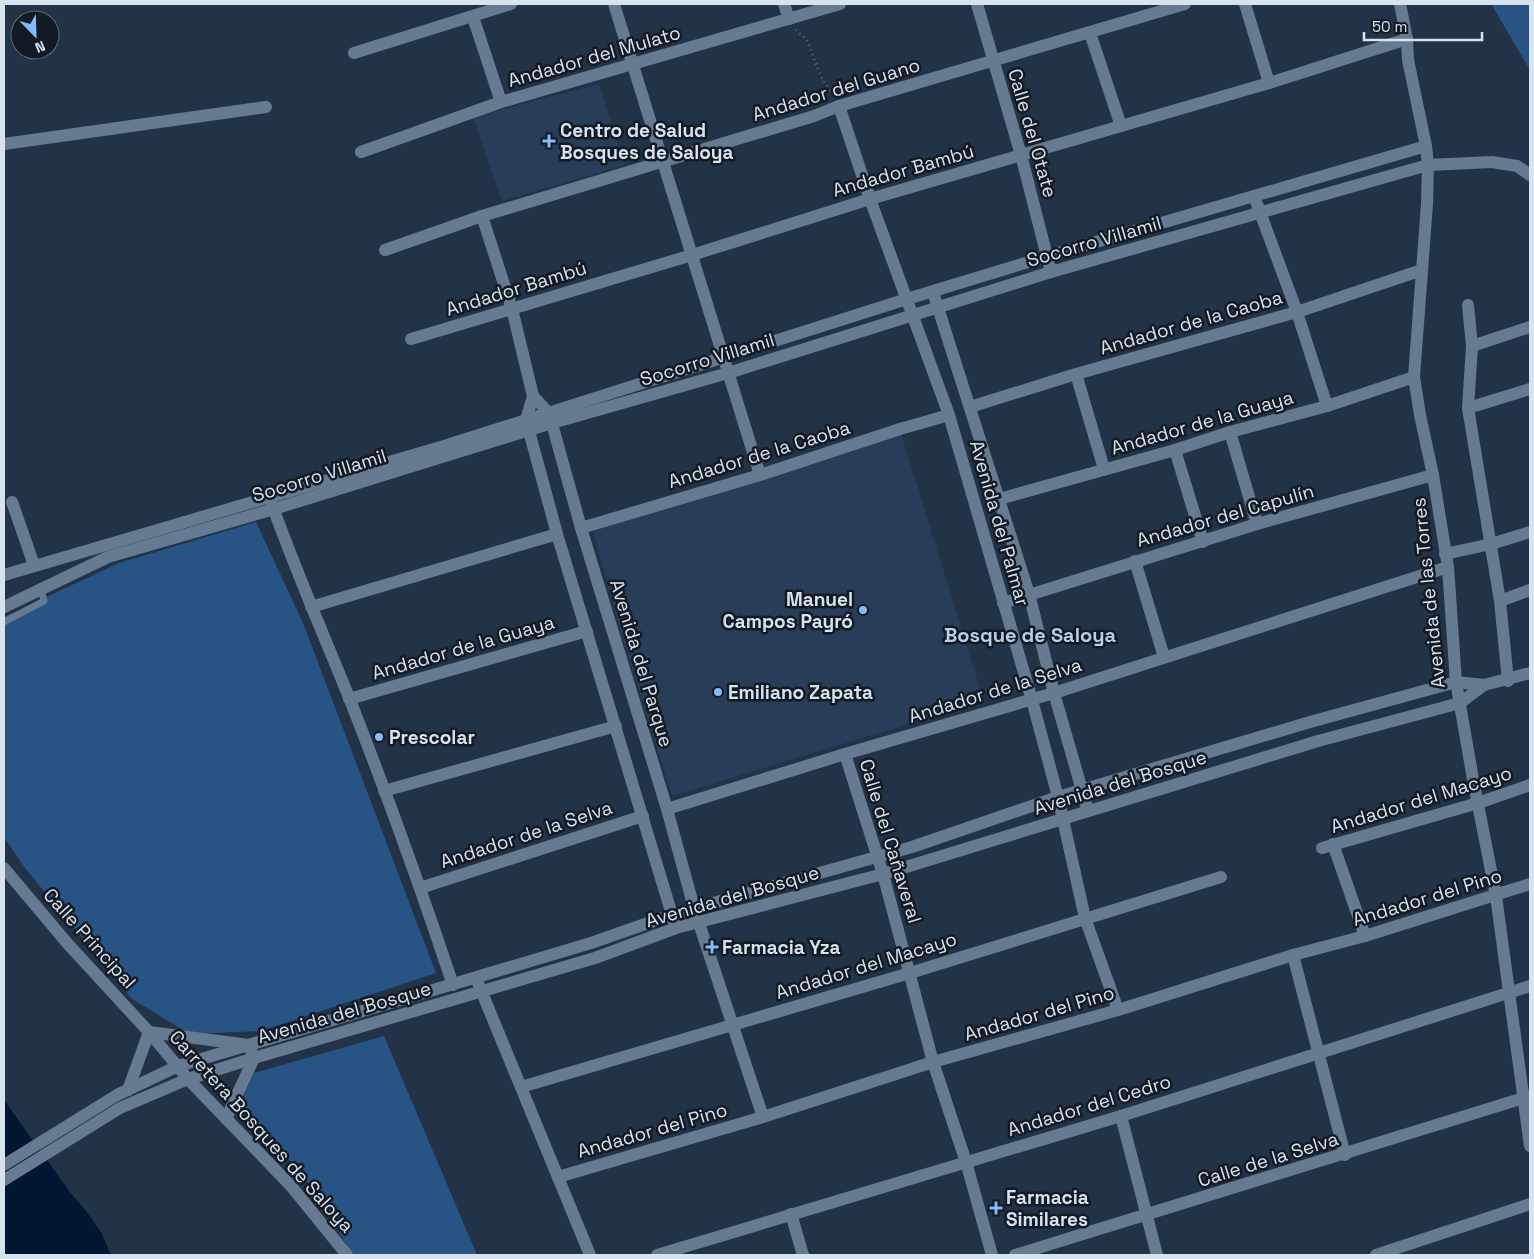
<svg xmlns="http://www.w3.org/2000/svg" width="1534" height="1259" font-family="'Space Grotesk',sans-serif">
<rect width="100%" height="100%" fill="#223347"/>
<!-- built -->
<g fill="#283d57">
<polygon points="599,84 625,165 502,201 473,117"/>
<polygon points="901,434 984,701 672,796 621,632 593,531"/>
</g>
<!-- green -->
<g fill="#275485">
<polygon points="1492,4 1530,4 1530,70 1493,7"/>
<polygon points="256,522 303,623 436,973 261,1031 190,1034 132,999 25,868 4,837 4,617 119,563"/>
<polygon points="384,1036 477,1255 353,1255 304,1177 240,1105 254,1073"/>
</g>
<!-- water -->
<polygon fill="#001631" points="4,1100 70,1192 87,1212 102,1234 111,1255 4,1255"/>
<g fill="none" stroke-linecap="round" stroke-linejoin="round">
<!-- path -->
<polyline stroke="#5e6d7f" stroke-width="2.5" stroke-dasharray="1 4" stroke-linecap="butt" points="796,30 807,40 821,77 832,94"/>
<!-- lane -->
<polyline stroke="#667a91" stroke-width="7" points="4,622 44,601 41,589"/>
<!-- street -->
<g stroke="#667a91" stroke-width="12">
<polyline points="614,4 760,475"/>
<polyline points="784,4 789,19"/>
<polyline points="977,4 1021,155 1051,272"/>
<polyline points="1245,4 1269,83"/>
<polyline points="1400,4 1407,39 1408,60 1426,146"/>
<polyline points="473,17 501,102"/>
<polyline points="1090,33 1121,126"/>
<polyline points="354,53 511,4"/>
<polyline points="839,106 870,199 949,415 1032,700 1058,797 1085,918 1118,1010"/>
<polyline points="4,144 266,107"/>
<polyline points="361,152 501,102 840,4"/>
<polyline points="1428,165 1492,162 1517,166 1530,175"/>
<polyline points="1254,196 1297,312 1327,406"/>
<polyline points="482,216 512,309 533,396 526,420 557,534 676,928"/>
<polyline points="385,250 482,216 814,116 839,106 1185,4"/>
<polyline points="933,292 1029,594 1054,693 1088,811"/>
<polyline points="1468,305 1472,346 1468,408 1500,601 1508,681"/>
<polyline points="411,339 692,255 870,199 1269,83 1407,39"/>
<polyline points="1472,346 1530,327"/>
<polyline points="1076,374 1104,469"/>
<polyline points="533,396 549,413 581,528 667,809 694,908 763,1117"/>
<polyline points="970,407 1076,374 1297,312 1422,270"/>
<polyline points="1468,408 1530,389"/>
<polyline points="1230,432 1257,524"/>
<polyline points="1175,450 1203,542"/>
<path d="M270 499C294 567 323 633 350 700 387 794 421 889 453 985"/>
<polyline points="999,499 1175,450 1230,432 1327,406 1414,377"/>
<polyline points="12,502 34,565"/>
<polyline points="581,528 760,475 900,429 949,415"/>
<polyline points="1445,554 1491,544 1530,532"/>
<polyline points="1135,561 1164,657"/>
<polyline points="1500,601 1530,590"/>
<polyline points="1003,603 1257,524 1433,475"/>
<polyline points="311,607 557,534"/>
<polyline points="1456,682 1484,685 1530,673"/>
<polyline points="349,699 587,631"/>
<polyline points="1460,703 1484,685"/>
<polyline points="845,754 883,874 933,1062 966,1162 992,1255"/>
<polyline points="384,791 616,726"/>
<polyline points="667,809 845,754 1054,693 1448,567"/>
<polyline points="1333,844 1365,936"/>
<polyline points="1322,848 1478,803 1530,785"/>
<polyline points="420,888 643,816"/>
<polyline points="1293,955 1345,1155"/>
<polyline points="476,978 590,1255"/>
<polyline points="521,1087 910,973 1221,877"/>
<polyline points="1121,1116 1157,1255"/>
<polyline points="558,1177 763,1117 933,1062 1118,1010 1293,955 1365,936 1530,884"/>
<polyline points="791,1214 803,1255"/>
<polyline points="657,1255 1121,1116 1530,986"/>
<polyline points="1015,1255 1530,1096"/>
<polyline points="1376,1255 1530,1204"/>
</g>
<!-- secondary -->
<g stroke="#667a91" stroke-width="12">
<polyline points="4,575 444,446 907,299 1048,256 1426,146 1428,165 1427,204 1414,377 1420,415 1433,475 1448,567 1456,682 1473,779 1496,896 1530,1146"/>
<polyline points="4,607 108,557 274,509 552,423 728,373 1051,272 1428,165"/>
<polyline points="4,868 67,943 149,1032 188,1079 291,1186 347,1255"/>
<polyline points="149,1032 249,1045 254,1058 226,1119"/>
<polyline points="128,1090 149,1032"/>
<polyline points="4,1165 117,1095 178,1066 591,943 671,915 912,847 1058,797 1310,722 1456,682"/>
<polyline points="4,1180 120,1108 188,1079 254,1058 595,958 676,928 883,874 1318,741 1460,703"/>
</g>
</g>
<!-- markers -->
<g fill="#84bcfb" stroke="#131a23" stroke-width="2">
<path d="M546.5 133.5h5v5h5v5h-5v5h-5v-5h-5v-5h5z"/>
<circle cx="863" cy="610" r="5"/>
<circle cx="718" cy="692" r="5"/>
<circle cx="379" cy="737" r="5"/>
<path d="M709.5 939.5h5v5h5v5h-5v5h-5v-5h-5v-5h5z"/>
<path d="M993.5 1200.5h5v5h5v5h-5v5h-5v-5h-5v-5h5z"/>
</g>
<g text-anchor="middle" stroke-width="5" stroke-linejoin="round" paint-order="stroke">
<!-- street labels -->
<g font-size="19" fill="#d8e3f0" stroke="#131a23">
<text transform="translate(594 56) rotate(-16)" y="7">Andador del Mulato</text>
<text transform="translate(836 89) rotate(-17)" y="7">Andador del Guano</text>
<text transform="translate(1033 133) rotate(74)" y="7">Calle del Otate</text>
<text transform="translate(903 170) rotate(-16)" y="7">Andador Bambú</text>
<text transform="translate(1094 241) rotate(-16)" y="7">Socorro Villamil</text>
<text transform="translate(516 288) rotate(-17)" y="7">Andador Bambú</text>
<text transform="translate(1191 322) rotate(-16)" y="7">Andador de la Caoba</text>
<text transform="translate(707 359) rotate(-17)" y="7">Socorro Villamil</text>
<text transform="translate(1202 422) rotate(-16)" y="7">Andador de la Guaya</text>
<text transform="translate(759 454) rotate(-17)" y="7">Andador de la Caoba</text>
<text transform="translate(319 475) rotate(-17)" y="7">Socorro Villamil</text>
<text transform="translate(1225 515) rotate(-16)" y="7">Andador del Capulín</text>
<text transform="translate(1000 523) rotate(74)" y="7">Avenida del Palmar</text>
<text transform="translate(1428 593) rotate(-96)" y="7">Avenida de las Torres</text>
<text transform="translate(463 647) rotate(-16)" y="7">Andador de la Guaya</text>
<text transform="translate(642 663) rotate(73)" y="7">Avenida del Parque</text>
<text transform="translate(995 690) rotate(-17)" y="7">Andador de la Selva</text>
<text transform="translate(1120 782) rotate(-17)" y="7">Avenida del Bosque</text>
<text transform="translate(1421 799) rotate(-17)" y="7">Andador del Macayo</text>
<text transform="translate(526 834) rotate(-18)" y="7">Andador de la Selva</text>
<text transform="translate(891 841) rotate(73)" y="7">Calle del Cañaveral</text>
<text transform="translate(732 896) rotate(-16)" y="7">Avenida del Bosque</text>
<text transform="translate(1427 897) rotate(-17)" y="7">Andador del Pino</text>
<text transform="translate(90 938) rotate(48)" y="7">Calle Principal</text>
<text transform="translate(866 965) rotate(-17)" y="7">Andador del Macayo</text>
<text transform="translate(344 1012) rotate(-16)" y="7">Avenida del Bosque</text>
<text transform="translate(1039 1013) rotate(-16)" y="7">Andador del Pino</text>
<text transform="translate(1089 1105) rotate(-17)" y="7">Andador del Cedro</text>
<text transform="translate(652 1130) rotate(-16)" y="7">Andador del Pino</text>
<text transform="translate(262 1131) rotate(48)" y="7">Carretera Bosques de Saloya</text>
<text transform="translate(1268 1159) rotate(-17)" y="7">Calle de la Selva</text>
</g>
<!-- poi labels -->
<g font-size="19" font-weight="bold" fill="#d8e3f0" stroke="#131a23" text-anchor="start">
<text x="560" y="137">Centro de Salud<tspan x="560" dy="22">Bosques de Saloya</tspan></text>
<text x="853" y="606" text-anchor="end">Manuel<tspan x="853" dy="22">Campos Payró</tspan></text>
<text x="728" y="699">Emiliano Zapata</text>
<text x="389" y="744">Prescolar</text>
<text x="722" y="954">Farmacia Yza</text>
<text x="1006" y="1204">Farmacia<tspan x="1006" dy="22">Similares</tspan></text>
</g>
<!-- neighbourhood labels -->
<g font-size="20" font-weight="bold" fill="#b9cee8" stroke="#131a23">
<text x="1030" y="642">Bosque de Saloya</text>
</g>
</g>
<!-- border -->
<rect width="1534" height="1259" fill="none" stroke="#d8e3f0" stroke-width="10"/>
<!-- north arrow -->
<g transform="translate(35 35) rotate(157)"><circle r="24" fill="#131a23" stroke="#626a75"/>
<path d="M0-4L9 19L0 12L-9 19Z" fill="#84bcfb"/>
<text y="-8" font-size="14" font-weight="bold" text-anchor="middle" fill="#d8e3f0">N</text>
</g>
<!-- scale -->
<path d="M1364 32v8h118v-8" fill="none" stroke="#d8e3f0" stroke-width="2.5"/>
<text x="1372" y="32" font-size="15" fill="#d8e3f0" stroke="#131a23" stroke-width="4" paint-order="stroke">50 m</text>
</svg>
